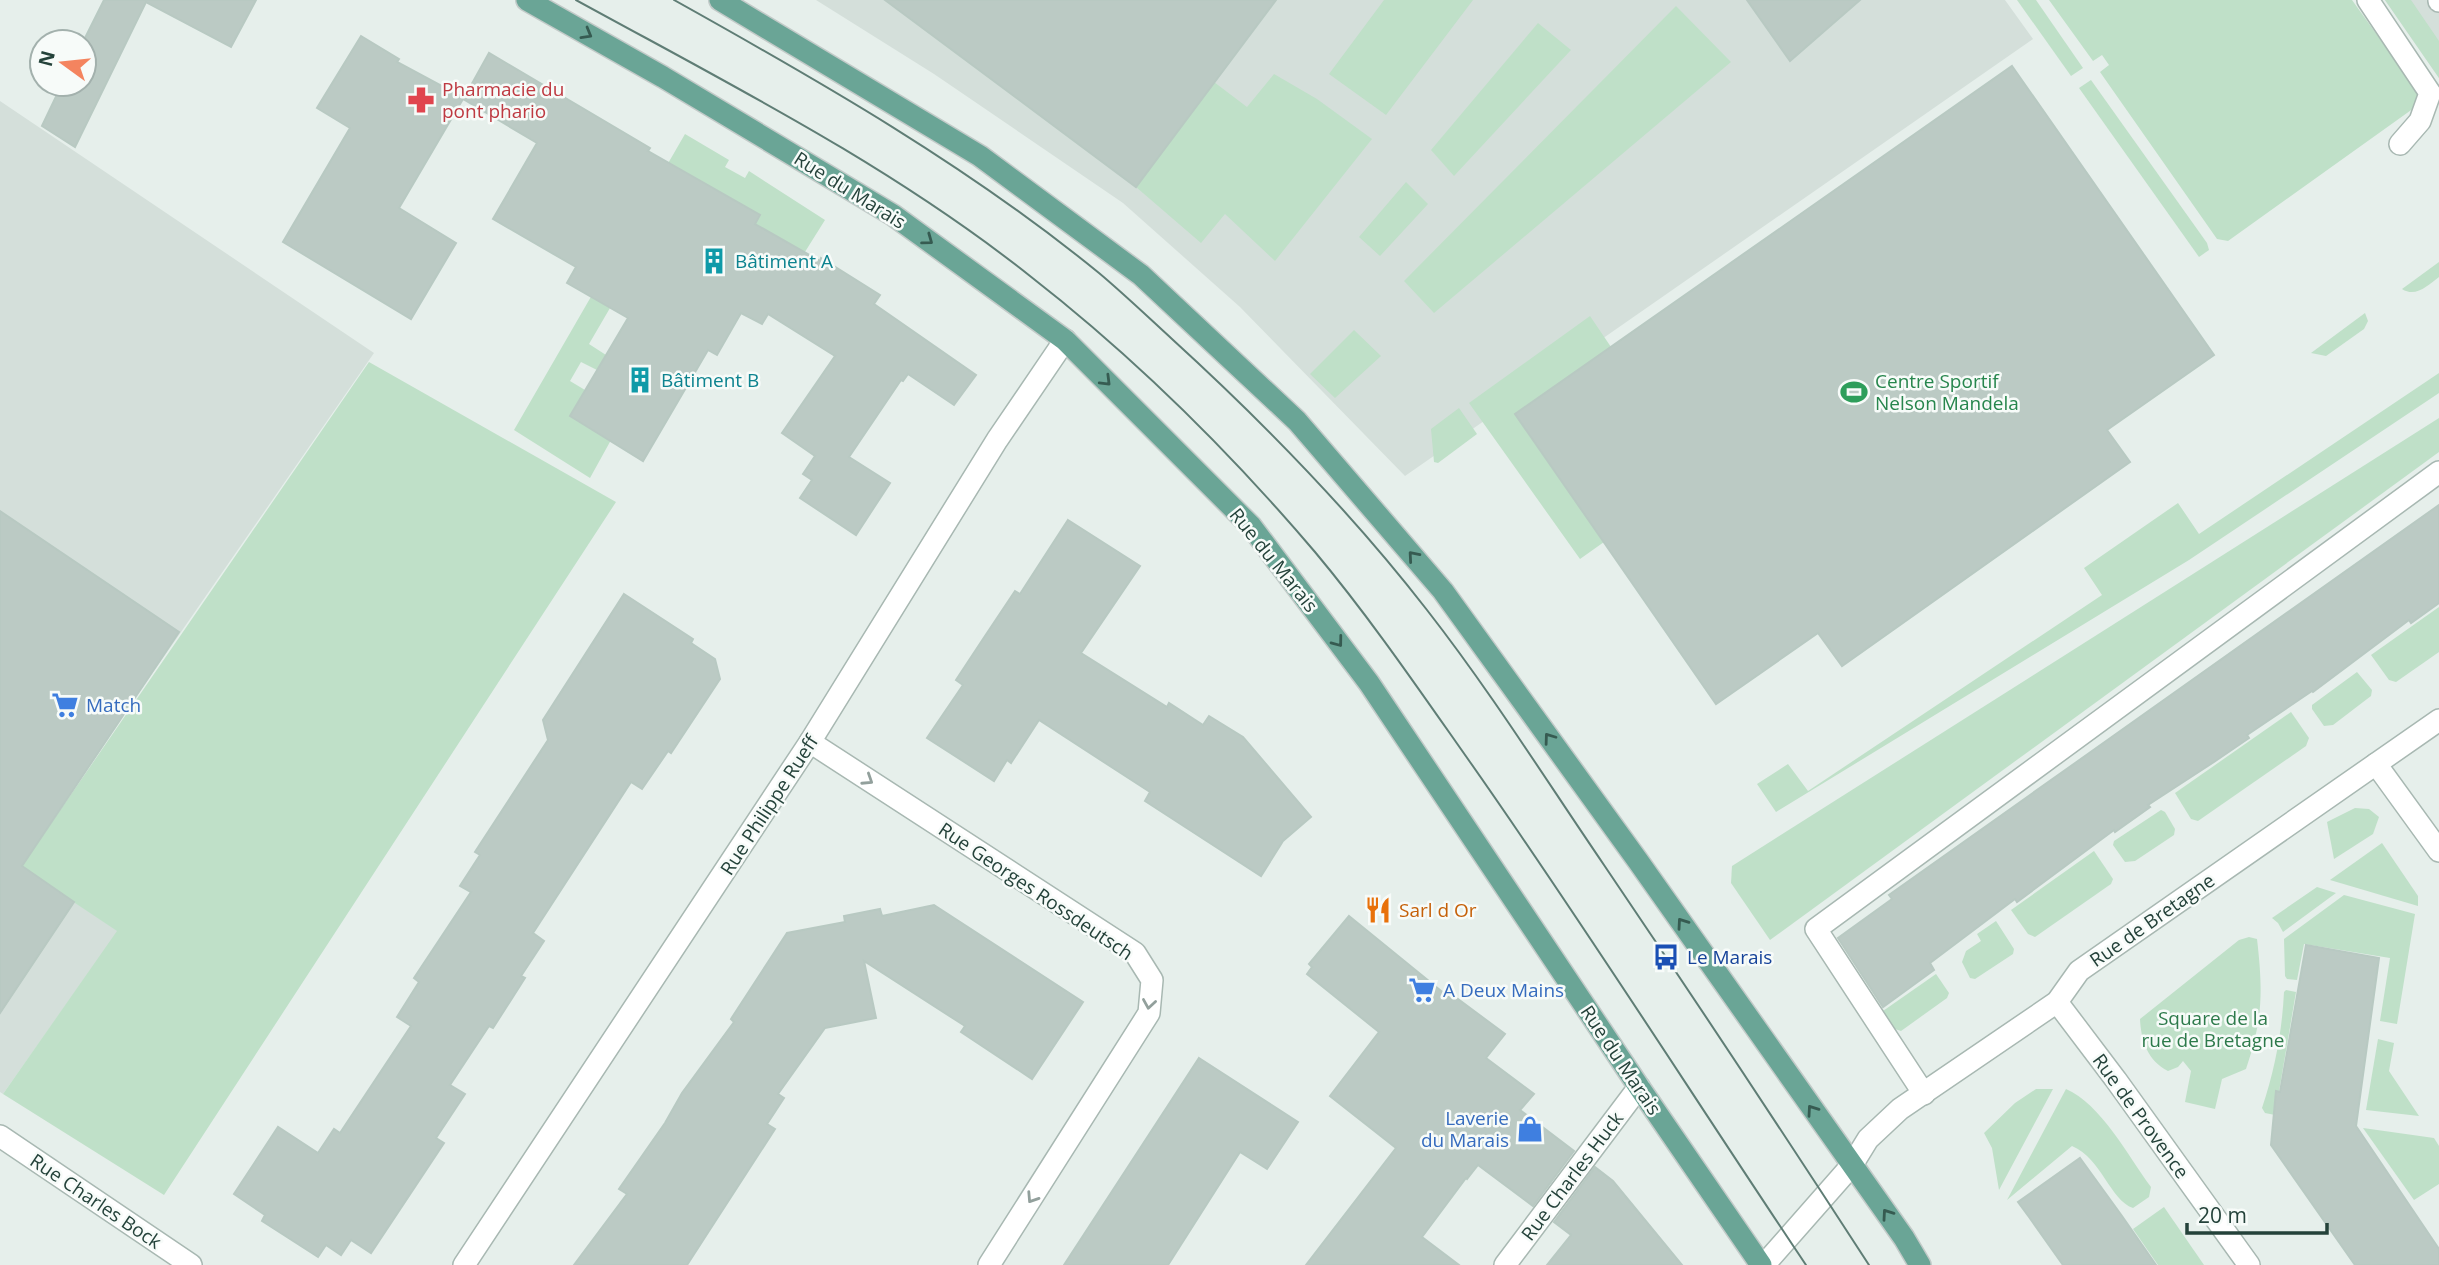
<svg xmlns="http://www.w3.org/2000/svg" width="2439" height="1265" font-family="'Open Sans',sans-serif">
<rect width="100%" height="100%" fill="#e6efeb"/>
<!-- built -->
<g fill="#d4dfda">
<polygon points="816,0 2005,0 2033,39 1405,476 1240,307 1123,203 934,74"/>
<polygon points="2385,0 2439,0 2439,78"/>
<polygon points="0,101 374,353 80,778 22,867 118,931 3,1094 0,1092"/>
</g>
<!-- green -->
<g fill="#bfe0c8">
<polygon points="1384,0 1473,0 1386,115 1329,74"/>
<polygon points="2017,0 2036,0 2083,68 2071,76"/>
<polygon points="2049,0 2352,0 2418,92 2414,108 2228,241 2217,239 2100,72 2109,65 2102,55 2093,61"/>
<polygon points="2385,0 2411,0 2439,41 2439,78"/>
<polygon points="1676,6 1731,62 1434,313 1404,281"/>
<polygon points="1538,23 1571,50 1454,176 1431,150"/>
<polygon points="1274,74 1317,99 1372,139 1275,261 1225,214 1201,243 1136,187 1214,82 1247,107"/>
<polygon points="2091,80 2207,243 2209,250 2199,257 2079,88"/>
<polygon points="685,134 729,160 725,167 745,178 749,171 825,220 793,271 772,259 783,240 755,224 634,307 628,318 610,308 589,344 606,355 597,370 581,362 570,381 585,390 570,416 611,440 590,478 514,430"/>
<polygon points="1406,182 1428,204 1380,256 1359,237"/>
<path d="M2439 262V277C2428 285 2416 298 2402 289Z"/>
<polygon points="2365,313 2368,321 2364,329 2326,356 2311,353"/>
<polygon points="1590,316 1611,347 1515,414 1604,542 1580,559 1469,403"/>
<polygon points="1354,330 1381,356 1335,398 1310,374"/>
<polygon points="369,362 616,502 164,1195 3,1094 117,931 21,867"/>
<polygon points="2439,373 2439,393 2189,560 1776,812 1757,784 1788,764 1808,791 2102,595 2084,568 2178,503 2199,534"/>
<polygon points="1459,408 1477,434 1438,463 1434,462 1431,429"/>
<polygon points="2439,418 2439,452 1770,940 1731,883 1732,866"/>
<polygon points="2439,607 2439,652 2396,682 2389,680 2371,655"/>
<polygon points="2357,672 2372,690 2371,696 2333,725 2324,726 2312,709 2312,705"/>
<polygon points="2291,712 2309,738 2306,746 2198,821 2191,819 2175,793"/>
<polygon points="2355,808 2369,809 2379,817 2373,834 2334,859 2327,822"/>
<polygon points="2161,810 2165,812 2175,829 2174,835 2135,861 2125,862 2113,845 2114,841"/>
<polygon points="2382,843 2418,896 2418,906 2330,880"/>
<polygon points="2094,851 2113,879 2111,884 2035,937 2028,934 2011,910"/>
<polygon points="2317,887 2336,893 2283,932 2278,923 2272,918"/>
<polygon points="2344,895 2415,914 2397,1024 2380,1021 2390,958 2304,944 2297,980 2287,979 2285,976 2284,939"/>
<polygon points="1996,921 2014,949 2013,954 1975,979 1970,978 1962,962 1966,951 1981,941 1977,934"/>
<path d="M2249 937 2257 939C2263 991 2263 1019 2246 1069L2222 1079 2215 1109 2185 1102 2191 1071 2183 1061 2178 1067 2168 1071C2148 1061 2141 1041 2140 1019L2239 940Z"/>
<polygon points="1936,974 1949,993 1947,998 1901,1031 1895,1029 1883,1011"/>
<path d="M2286 990 2296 992 2275 1115 2265 1113 2262 1108C2275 1069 2282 1032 2284 992Z"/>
<polygon points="2378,1039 2394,1043 2389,1071 2419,1116 2366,1110"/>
<polygon points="2036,1089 2053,1089 1999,1190 1992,1148 1984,1133 2015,1103"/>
<path d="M2066 1089C2101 1104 2128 1156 2151 1187L2149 1197 2133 1208C2110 1200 2102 1159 2072 1146L2007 1200Z"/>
<polygon points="2363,1128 2434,1138 2439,1146 2439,1184 2414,1200"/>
<polygon points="2164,1207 2204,1265 2158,1265 2133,1229"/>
</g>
<!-- building -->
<g fill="#bbcac4" stroke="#b8c9c2" stroke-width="2">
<polygon points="104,0 256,0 231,47 146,2 75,147 42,126 62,84 84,84 83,42"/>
<polygon points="885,0 1276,0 1136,187"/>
<polygon points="1747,0 1860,0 1790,61"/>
<polygon points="361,36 399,59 397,62 464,98 489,53 650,148 648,151 760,215 755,224 820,261 821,258 880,295 874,304 976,375 954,405 908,374 903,381 901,380 849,457 890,483 856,535 800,498 812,480 803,474 815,456 782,433 835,356 768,314 762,324 741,313 717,355 708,350 643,461 570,416 628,318 567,283 576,267 493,219 537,143 463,99 399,208 456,243 411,319 283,242 350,128 317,108"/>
<polygon points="2012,66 2214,355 2107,430 2130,462 1842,666 1818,633 1716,704 1515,414"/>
<polygon points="2439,505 2439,603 2411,623 2409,620 2313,692 2312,691 2247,735 2249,738 2214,762 2148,805 2150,807 2115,832 2114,830 2017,902 2015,899 1930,963 1934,970 1883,1007 1838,938 1892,899 1889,895"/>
<polygon points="0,511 179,632 22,866 74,902 0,1013"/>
<polygon points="1068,520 1140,566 1081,653 1167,707 1169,703 1203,725 1209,716 1243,737 1311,817 1283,841 1261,876 1145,801 1150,792 1039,720 1011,763 1007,760 994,781 927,738 963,685 956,680 985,636 1015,591 1020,594"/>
<polygon points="624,594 693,639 691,643 715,659 720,679 671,753 668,751 642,789 631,782 533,933 544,941 521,976 525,978 493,1028 489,1026 450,1085 465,1094 436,1138 444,1143 371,1253 351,1240 341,1255 326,1245 318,1257 262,1221 265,1215 234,1194 278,1127 318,1153 334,1129 340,1133 411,1026 397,1017 419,982 414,978 471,892 460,886 480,855 475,852 548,740 543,720"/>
<polygon points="934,905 1083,1002 1032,1079 961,1032 965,1026 864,961 876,1018 825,1028 778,1094 784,1098 767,1124 775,1129 687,1265 574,1265 627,1194 619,1189 665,1123 682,1093 734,1022 731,1019 787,933 845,922 844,916 880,909 882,916"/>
<polygon points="1349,916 1451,999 1454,996 1505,1034 1486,1058 1534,1094 1520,1110 1574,1151 1533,1206 1478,1165 1467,1179 1466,1178 1422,1237 1459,1265 1306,1265 1396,1148 1330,1096 1379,1032 1307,974 1312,967 1309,964"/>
<polygon points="2306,945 2379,958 2356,1126 2439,1249 2439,1265 2355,1265 2271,1145 2276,1091 2280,1092"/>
<polygon points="1199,1058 1298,1122 1267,1169 1240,1152 1168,1265 1064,1265"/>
<polygon points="2080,1158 2122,1216 2156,1265 2063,1265 2029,1217 2018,1202"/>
<polygon points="1595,1167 1613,1181 1682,1265 1547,1265 1571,1235 1554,1222"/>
</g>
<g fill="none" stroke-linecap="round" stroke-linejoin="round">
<!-- service casing -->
<g stroke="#a8b8b2" stroke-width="24">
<g id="service">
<polyline points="2368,0 2430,93 2420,121 2400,144"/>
<polyline points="2439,0 2439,1"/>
<polyline points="1924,1094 1816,929 2439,472"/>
</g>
</g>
<!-- minor casing -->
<g stroke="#a8b8b2" stroke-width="24">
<g id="minor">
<polyline points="810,742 1135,953 1152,980 1149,1013 989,1265"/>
<polyline points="2376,764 2439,851"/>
<polyline points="2057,1002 2116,1080 2249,1265"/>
<polyline points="0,1136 191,1265"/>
<polyline points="464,1265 810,742 997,440 1065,340"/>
<polyline points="1505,1265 1639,1087"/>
<polyline points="1764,1265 1852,1165 1868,1139 1900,1109 2057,1002 2079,971 2439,720"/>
</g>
</g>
<!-- primary casing -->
<g stroke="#c2cac8" stroke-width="24">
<g id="primary">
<polyline points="527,0 663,77 893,215 1065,340 1251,526 1369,683 1639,1087 1761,1265"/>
<polyline points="720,0 980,156 1141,275 1297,421 1443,591 1638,861 1904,1238 1920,1265"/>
</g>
</g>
<!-- service -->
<use href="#service" stroke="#fff" stroke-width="21"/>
<!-- minor -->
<use href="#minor" stroke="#fff" stroke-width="21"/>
<!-- primary -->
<use href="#primary" stroke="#6aa596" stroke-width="21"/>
<!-- tram -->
<g stroke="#5f7d75" stroke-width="2">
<path d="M576 0C731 85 890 165 1030 276 1134 357 1230 452 1315 552 1371 619 1420 691 1470 762 1586 927 1694 1098 1806 1265"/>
<path d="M674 0C821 82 968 166 1099 273 1124 294 1148 317 1172 339 1263 422 1351 512 1427 610 1491 692 1546 780 1604 865 1694 998 1782 1131 1869 1265"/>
</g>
</g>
<!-- one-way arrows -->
<defs><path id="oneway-chevron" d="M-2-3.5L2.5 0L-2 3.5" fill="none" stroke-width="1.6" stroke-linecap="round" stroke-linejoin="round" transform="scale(1.75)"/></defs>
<g stroke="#365b51">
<use href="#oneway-chevron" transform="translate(587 34) rotate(30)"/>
<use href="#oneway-chevron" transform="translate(928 240) rotate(36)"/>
<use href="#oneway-chevron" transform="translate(1106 381) rotate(45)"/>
<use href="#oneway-chevron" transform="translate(1413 556) rotate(-131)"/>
<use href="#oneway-chevron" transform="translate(1338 642) rotate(53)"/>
<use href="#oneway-chevron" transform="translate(1549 738) rotate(-126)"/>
<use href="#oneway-chevron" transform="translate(1682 923) rotate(-125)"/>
<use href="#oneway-chevron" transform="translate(1812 1110) rotate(-125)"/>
<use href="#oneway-chevron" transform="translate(1887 1214) rotate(-125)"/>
</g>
<g stroke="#92a09c">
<use href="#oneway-chevron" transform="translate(868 780) rotate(33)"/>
<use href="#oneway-chevron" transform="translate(1149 1004) rotate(99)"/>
<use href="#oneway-chevron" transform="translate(1032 1198) rotate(123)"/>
</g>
<!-- icons -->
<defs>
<g id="pharmacy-bare" transform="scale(2.1)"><path d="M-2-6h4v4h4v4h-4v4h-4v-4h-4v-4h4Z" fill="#e0444e" stroke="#f7fbf9" stroke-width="2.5" paint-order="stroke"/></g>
<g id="building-bare" transform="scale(2.1)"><path d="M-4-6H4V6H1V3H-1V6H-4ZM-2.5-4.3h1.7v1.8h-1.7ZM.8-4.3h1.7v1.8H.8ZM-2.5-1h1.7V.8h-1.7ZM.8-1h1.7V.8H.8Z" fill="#0f9aa8" stroke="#f7fbf9" stroke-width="2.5" paint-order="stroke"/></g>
<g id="stadium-bare" transform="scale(2.1)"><path d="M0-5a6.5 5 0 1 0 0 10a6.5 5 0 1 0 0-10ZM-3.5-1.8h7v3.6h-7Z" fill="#2e9e5b" stroke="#f7fbf9" stroke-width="2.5" paint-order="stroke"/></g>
<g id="supermarket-bare" transform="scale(2.1)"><path d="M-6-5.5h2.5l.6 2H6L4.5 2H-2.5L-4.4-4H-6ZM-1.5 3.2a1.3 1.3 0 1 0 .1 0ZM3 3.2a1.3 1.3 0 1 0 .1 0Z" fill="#3f7fe0" stroke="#f7fbf9" stroke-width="2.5" paint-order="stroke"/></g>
<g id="restaurant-bare" transform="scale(2.1)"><path d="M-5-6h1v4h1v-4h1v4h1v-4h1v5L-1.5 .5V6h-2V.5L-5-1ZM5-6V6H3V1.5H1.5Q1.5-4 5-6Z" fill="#e8710a" stroke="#f7fbf9" stroke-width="2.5" paint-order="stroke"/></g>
<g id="bus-bare" transform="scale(2.1)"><path d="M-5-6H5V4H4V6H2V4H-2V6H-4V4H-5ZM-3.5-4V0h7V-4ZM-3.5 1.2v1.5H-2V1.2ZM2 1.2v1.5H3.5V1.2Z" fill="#1a4fb4" stroke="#f7fbf9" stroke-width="2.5" paint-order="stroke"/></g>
<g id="shop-bare" transform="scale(2.1)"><path d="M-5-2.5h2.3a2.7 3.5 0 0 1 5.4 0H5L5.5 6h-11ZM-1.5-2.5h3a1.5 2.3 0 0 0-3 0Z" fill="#3f7fe0" stroke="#f7fbf9" stroke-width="2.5" paint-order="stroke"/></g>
</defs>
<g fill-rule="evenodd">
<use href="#pharmacy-bare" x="421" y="100"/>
<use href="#building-bare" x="714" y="261"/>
<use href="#building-bare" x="640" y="380"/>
<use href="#stadium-bare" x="1854" y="392"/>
<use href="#supermarket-bare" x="65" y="705"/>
<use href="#restaurant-bare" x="1378" y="910"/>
<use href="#bus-bare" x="1666" y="957"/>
<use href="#supermarket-bare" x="1422" y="990"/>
<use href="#shop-bare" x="1530" y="1129"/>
</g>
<g text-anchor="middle" stroke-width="5" stroke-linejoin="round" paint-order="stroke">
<!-- health labels -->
<g font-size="19" fill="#be3a42" stroke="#f7fbf9" text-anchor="start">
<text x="442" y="96">Pharmacie du<tspan x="442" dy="22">pont phario</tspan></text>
</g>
<!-- street labels -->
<g font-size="19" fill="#24423a" stroke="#f7fbf9">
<text transform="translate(850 190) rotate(32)" y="7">Rue du Marais</text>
<text transform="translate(1274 560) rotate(51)" y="7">Rue du Marais</text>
<text transform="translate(769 805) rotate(-57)" y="7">Rue Philippe Rueff</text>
<text transform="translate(1036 891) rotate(34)" y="7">Rue Georges Rossdeutsch</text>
<text transform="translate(2152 920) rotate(-35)" y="7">Rue de Bretagne</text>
<text transform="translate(1621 1060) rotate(56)" y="7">Rue du Marais</text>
<text transform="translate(2141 1116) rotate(54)" y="7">Rue de Provence</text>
<text transform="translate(1572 1176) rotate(-53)" y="7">Rue Charles Huck</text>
<text transform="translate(96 1201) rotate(34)" y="7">Rue Charles Bock</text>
</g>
<!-- culture labels -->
<g font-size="19" fill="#0d838f" stroke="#f7fbf9" text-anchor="start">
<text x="735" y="268">Bâtiment A</text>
<text x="661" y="387">Bâtiment B</text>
</g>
<!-- leisure labels -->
<g font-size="19" fill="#27864d" stroke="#f7fbf9" text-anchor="start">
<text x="1875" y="388">Centre Sportif<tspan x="1875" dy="22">Nelson Mandela</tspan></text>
</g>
<!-- shop labels -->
<g font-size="19" fill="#366cbe" stroke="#f7fbf9" text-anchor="start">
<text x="86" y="712">Match</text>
<text x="1443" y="997">A Deux Mains</text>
<text x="1509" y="1125" text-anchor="end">Laverie<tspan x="1509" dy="22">du Marais</tspan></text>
</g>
<!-- food labels -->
<g font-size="19" fill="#c56008" stroke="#f7fbf9" text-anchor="start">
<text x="1399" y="917">Sarl d Or</text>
</g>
<!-- transit labels -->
<g font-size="19" fill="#164399" stroke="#f7fbf9" text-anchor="start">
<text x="1687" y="964">Le Marais</text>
</g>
<!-- park labels -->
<g font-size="19" fill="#2d7a4b" stroke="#f7fbf9">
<text x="2213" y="1025">Square de la<tspan x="2213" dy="22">rue de Bretagne</tspan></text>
</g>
</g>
<!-- north arrow -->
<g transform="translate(63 63) rotate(285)"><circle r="33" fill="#f7fbf9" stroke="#a3b1ad" stroke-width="2"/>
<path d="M0-5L12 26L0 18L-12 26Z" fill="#f4845f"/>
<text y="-10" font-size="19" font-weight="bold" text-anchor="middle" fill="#24423a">N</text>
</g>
<!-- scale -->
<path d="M2187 1223v10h140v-10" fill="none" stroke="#24423a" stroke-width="3.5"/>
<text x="2198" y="1223" font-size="21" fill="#24423a" stroke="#f7fbf9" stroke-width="5" paint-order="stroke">20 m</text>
</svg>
